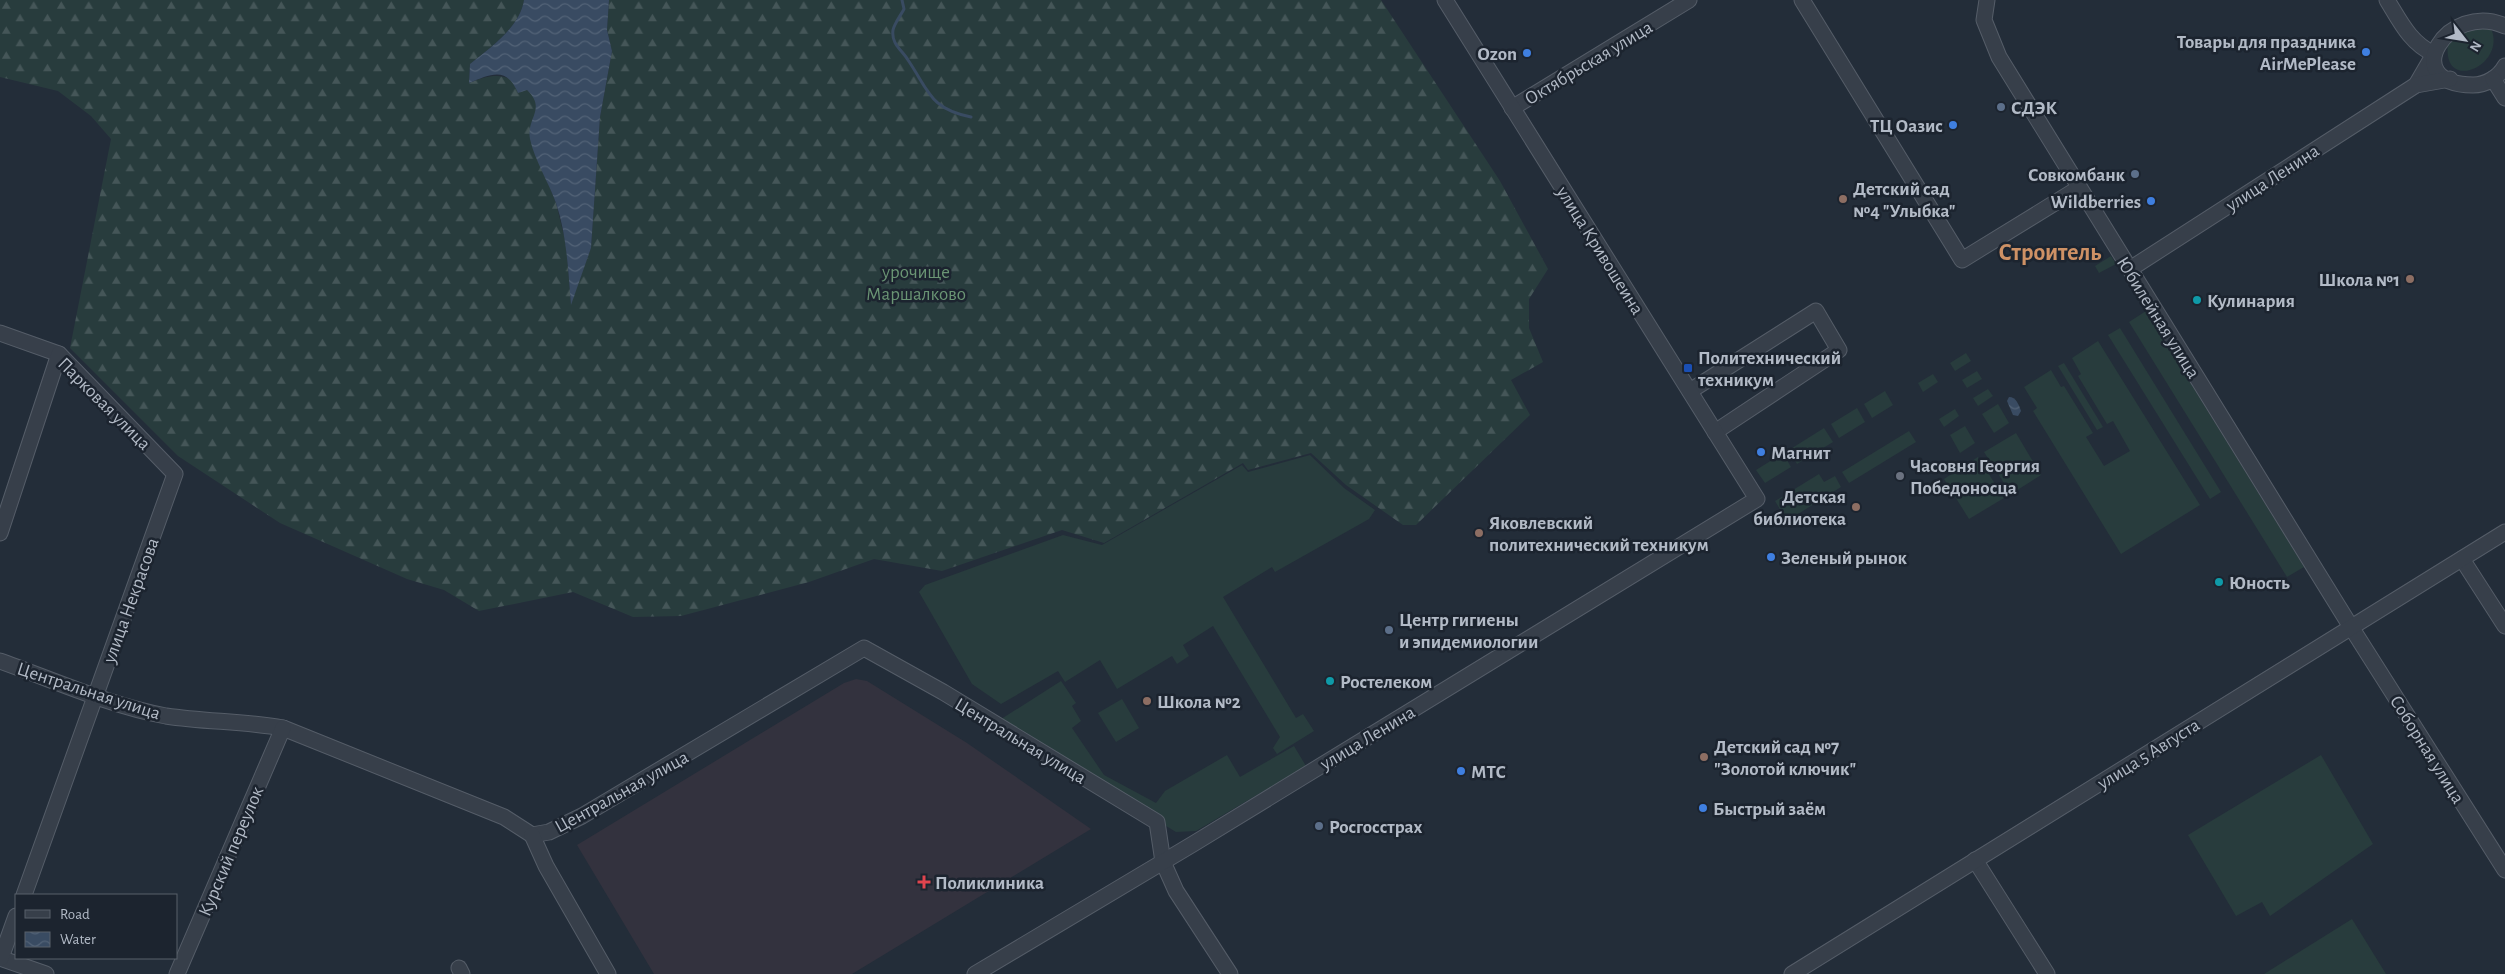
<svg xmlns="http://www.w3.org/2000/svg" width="2505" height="974" font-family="'Alegreya Sans',sans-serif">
<defs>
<pattern id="forest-firs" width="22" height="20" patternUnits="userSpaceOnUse" patternTransform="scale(1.25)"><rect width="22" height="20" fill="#283c3d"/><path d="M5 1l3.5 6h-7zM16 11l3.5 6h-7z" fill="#455658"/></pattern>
<pattern id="water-waves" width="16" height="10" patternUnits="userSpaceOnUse" patternTransform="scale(1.25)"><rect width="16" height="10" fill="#394b62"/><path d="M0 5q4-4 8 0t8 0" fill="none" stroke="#536377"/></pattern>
</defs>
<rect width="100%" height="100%" fill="#232d39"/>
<!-- medical -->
<polygon fill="#33323e" points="856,679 867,681 967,743 1091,829 852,974 654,974 577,845 844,683"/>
<!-- grass -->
<g fill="#283c3d">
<path d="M2471 22C2477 24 2488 27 2492 31 2505 68 2437 95 2449 38Z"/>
<polygon points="2111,256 2116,264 2099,273 2095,266"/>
<polygon points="2146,311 2304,567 2287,577 2129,322"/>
<polygon points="2120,328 2221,492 2210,499 2108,335"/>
<polygon points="2098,341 2200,505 2121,554 2033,411 2037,408 2024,387 2051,370 2061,387 2064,386 2093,433 2086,437 2104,466 2130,451 2113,421 2107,424 2078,376 2081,374 2072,358"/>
<polygon points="1966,353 1971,361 1955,371 1950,363"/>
<polygon points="2064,363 2103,427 2097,430 2058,366"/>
<polygon points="1977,371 1982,379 1967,388 1962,380"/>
<polygon points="1933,374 1938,382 1923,392 1918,383"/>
<polygon points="1988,389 1993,396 1978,406 1973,398"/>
<polygon points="1885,391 1893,405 1872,418 1864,404"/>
<polygon points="1998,404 2009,423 1994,433 1982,414"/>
<polygon points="1857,408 1865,422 1839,438 1831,424"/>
<polygon points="1955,409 1959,416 1944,427 1939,419"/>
<polygon points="1965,426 1975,443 1960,453 1950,435"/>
<polygon points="1824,428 1833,442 1797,464 1789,450"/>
<polygon points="1909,431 1916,442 1849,483 1842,472"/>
<polygon points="2016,433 2041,475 2011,494 1984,452"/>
<polygon points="1783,453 1791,467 1765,483 1756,470"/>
<polygon points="1310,455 1344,488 1375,510 1369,519 1275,572 1272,567 1223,597 1296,718 1303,714 1314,731 1277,754 1273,748 1280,737 1213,626 1183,645 1189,656 1177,664 1172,656 1117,689 1100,660 1065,682 1058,671 1001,704 972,684 919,592 925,585 1063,535 1102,545 1242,465 1248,472"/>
<polygon points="1978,457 2004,498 1969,519 1944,479"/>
<polygon points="1819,474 1824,482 1835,476 1841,487 1787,521 1775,501"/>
<polygon points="1061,681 1076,703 1072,706 1081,721 1072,728 1104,775 1156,803 1165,791 1227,755 1240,777 1294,746 1306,766 1196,831 1176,832 995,723"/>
<polygon points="1122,699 1139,728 1116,742 1098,713"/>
<polygon points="2321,755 2373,844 2270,916 2262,902 2236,916 2188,835"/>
<polygon points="2352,919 2386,974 2264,974"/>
</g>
<!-- forest -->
<path fill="url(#forest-firs)" d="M0 0H524C520 27 491 47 470 64L469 83C499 70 511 75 535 97L537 111 532 121 537 156 556 203 566 244 571 303 591 248 600 117 612 51 607 30 609 0H1381L1500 181 1548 269 1529 299V328L1543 362 1511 380 1530 415 1416 525H1403L1346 485 1311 453 1248 470 1243 463 1104 543 1062 530 942 571 874 559 809 582 681 616 633 617 573 592 479 611 444 590 407 579 280 523 178 456 70 348 111 139 91 116 58 91 0 77Z"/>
<!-- water -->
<g fill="url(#water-waves)">
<path d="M524 0H609L607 30 612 51 600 117 591 248 571 305C568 270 567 236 556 203 548 181 535 161 530 139 526 118 547 109 527 90L518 93C507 66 491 74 469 83L470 64C491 47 520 27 524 0Z"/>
<path d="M2009 397C2016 397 2019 405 2021 411L2018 416 2013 415 2007 401Z"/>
</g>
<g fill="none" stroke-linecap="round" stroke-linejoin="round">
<!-- stream -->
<path stroke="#394b62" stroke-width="3" d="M902 0 904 9C901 15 894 24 893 30 891 44 902 50 908 60 929 91 930 109 971 117"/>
<!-- minor casing -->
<g stroke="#555d68" stroke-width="17">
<g id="minor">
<polyline points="1802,0 1962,260 2079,188"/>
<polyline points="1987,0 1984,20 1999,57 2351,627 2505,870"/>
<path d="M2387 0C2400 21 2410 43 2434 54L2416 85"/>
<path d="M2505 26C2448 0 2395 84 2473 85 2486 85 2499 77 2505 66"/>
<polyline points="2493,79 2505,98"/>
<polyline points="1512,108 1689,0"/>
<polyline points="2130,269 2416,85 2450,79"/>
<polyline points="0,333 59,354 175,474 24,895"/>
<polyline points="1690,391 1816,311 1839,350 1715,432"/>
<polyline points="0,533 59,354"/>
<polyline points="2462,559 2505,626"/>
<path d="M0 661C53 680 111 706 166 716 205 722 244 721 283 728L504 817 532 835 549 832 582 816 864 648 943 692 1157 822 1163 862 1176 891 1230 974"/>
<polyline points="532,835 546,866 608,974"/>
<polyline points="1975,860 2047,974"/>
<polyline points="0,958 46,974"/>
<polyline points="1,958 16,916"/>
<polyline points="459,968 462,974"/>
<polyline points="177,974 283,728"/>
<polyline points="975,974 1193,844 1757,499 1445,0"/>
<polyline points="1792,974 2505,532"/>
</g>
</g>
<!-- minor -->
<use href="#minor" stroke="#373f4a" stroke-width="15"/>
</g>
<!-- markers -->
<g fill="#3f7fe0" stroke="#1c242f" stroke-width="2">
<circle cx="2366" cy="52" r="5"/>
<circle cx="1527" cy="53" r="5"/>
<circle cx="1953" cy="125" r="5"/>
<circle cx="2151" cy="201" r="5"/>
<circle cx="1761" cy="452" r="5"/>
<circle cx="1771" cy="557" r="5"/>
<circle cx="1461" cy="771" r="5"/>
<circle cx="1703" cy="808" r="5"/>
</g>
<g fill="#5c6f8a" stroke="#1c242f" stroke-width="2">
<circle cx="2001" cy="107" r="5"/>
<circle cx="2135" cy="174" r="5"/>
<circle cx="1389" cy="630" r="5"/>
<circle cx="1319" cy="826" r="5"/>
</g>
<g fill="#8d6e63" stroke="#1c242f" stroke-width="2">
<circle cx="1843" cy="199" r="5"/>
<circle cx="2410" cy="279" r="5"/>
<circle cx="1856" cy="507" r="5"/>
<circle cx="1479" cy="533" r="5"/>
<circle cx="1147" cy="701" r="5"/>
<circle cx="1704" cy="757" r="5"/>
</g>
<g fill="#0f9aa8" stroke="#1c242f" stroke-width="2">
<circle cx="2197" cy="300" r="5"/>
<circle cx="2219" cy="582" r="5"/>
<circle cx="1330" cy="681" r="5"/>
</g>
<rect fill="#1a4fb4" stroke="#1c242f" stroke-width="2" x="1683" y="363" width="10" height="10" rx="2.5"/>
<circle fill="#6b7280" stroke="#1c242f" stroke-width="2" cx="1900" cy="476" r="5"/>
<path fill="#e0444e" stroke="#1c242f" stroke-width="2" d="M921.5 874.5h5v5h5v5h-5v5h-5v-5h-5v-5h5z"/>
<g text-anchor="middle" stroke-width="5" stroke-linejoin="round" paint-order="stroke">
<!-- poi labels -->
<g font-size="19" font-weight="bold" fill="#b2bac6" stroke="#1c242f" text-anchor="start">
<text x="2356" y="48" text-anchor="end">Товары для праздника<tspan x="2356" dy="22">AirMePlease</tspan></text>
<text x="1517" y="60" text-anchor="end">Ozon</text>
<text x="2011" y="114">СДЭК</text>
<text x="1943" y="132" text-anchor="end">ТЦ Оазис</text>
<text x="2125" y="181" text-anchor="end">Совкомбанк</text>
<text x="1853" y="195">Детский сад<tspan x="1853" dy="22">№4 "Улыбка"</tspan></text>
<text x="2141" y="208" text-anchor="end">Wildberries</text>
<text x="2400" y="286" text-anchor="end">Школа №1</text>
<text x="2207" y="307">Кулинария</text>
<text x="1698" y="364">Политехнический<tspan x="1698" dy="22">техникум</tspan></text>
<text x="1771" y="459">Магнит</text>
<text x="1910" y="472">Часовня Георгия<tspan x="1910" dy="22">Победоносца</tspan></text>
<text x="1846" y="503" text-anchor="end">Детская<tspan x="1846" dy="22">библиотека</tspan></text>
<text x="1489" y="529">Яковлевский<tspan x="1489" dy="22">политехнический техникум</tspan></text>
<text x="1781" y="564">Зеленый рынок</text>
<text x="2229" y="589">Юность</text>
<text x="1399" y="626">Центр гигиены<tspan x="1399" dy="22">и эпидемиологии</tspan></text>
<text x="1340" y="688">Ростелеком</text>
<text x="1157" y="708">Школа №2</text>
<text x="1714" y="753">Детский сад №7<tspan x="1714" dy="22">"Золотой ключик"</tspan></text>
<text x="1471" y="778">МТС</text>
<text x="1713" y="815">Быстрый заём</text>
<text x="1329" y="833">Росгосстрах</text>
<text x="935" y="889">Поликлиника</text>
</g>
<!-- street labels -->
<g font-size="19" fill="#b2bac6" stroke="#1c242f">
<text transform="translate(1588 62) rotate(-31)" y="7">Октябрьская улица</text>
<text transform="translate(2272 177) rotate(-33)" y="7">улица Ленина</text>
<text transform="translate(1601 250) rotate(58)" y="7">улица Кривошеина</text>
<text transform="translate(2159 317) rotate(58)" y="7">Юбилейная улица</text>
<text transform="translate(105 403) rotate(45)" y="7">Парковая улица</text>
<text transform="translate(130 600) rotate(-70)" y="7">улица Некрасова</text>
<text transform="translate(89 690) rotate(18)" y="7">Центральная улица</text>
<text transform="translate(1367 737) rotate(-31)" y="7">улица Ленина</text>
<text transform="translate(1021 740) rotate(31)" y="7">Центральная улица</text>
<text transform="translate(2428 749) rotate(58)" y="7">Соборная улица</text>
<text transform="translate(2148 753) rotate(-32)" y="7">улица 5 Августа</text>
<text transform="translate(621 791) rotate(-29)" y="7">Центральная улица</text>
<text transform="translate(230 851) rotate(-67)" y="7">Курский переулок</text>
</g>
<!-- park labels -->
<g font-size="19" fill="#6a9574" stroke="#1c242f">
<text x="916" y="278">урочище<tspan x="916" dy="22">Маршалково</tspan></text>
</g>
<!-- district labels -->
<g font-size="24" font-weight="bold" fill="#ce9165" stroke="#1c242f">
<text x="2050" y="260">Строитель</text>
</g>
</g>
<!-- legend -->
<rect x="15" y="894" width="162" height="65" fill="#1c242f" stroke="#58606b"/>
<rect x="25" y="910" width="25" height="8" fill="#373f4a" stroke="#58606b"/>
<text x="60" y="919" font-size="15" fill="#b2bac6">Road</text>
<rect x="25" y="932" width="25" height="15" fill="url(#water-waves)" stroke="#58606b"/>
<text x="60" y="944" font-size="15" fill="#b2bac6">Water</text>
<!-- north arrow -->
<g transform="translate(2465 40) rotate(121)" stroke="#1c242f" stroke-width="4" paint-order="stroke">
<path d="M0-4L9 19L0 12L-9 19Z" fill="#b2bac6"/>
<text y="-8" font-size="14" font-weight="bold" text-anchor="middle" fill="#b2bac6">N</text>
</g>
</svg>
